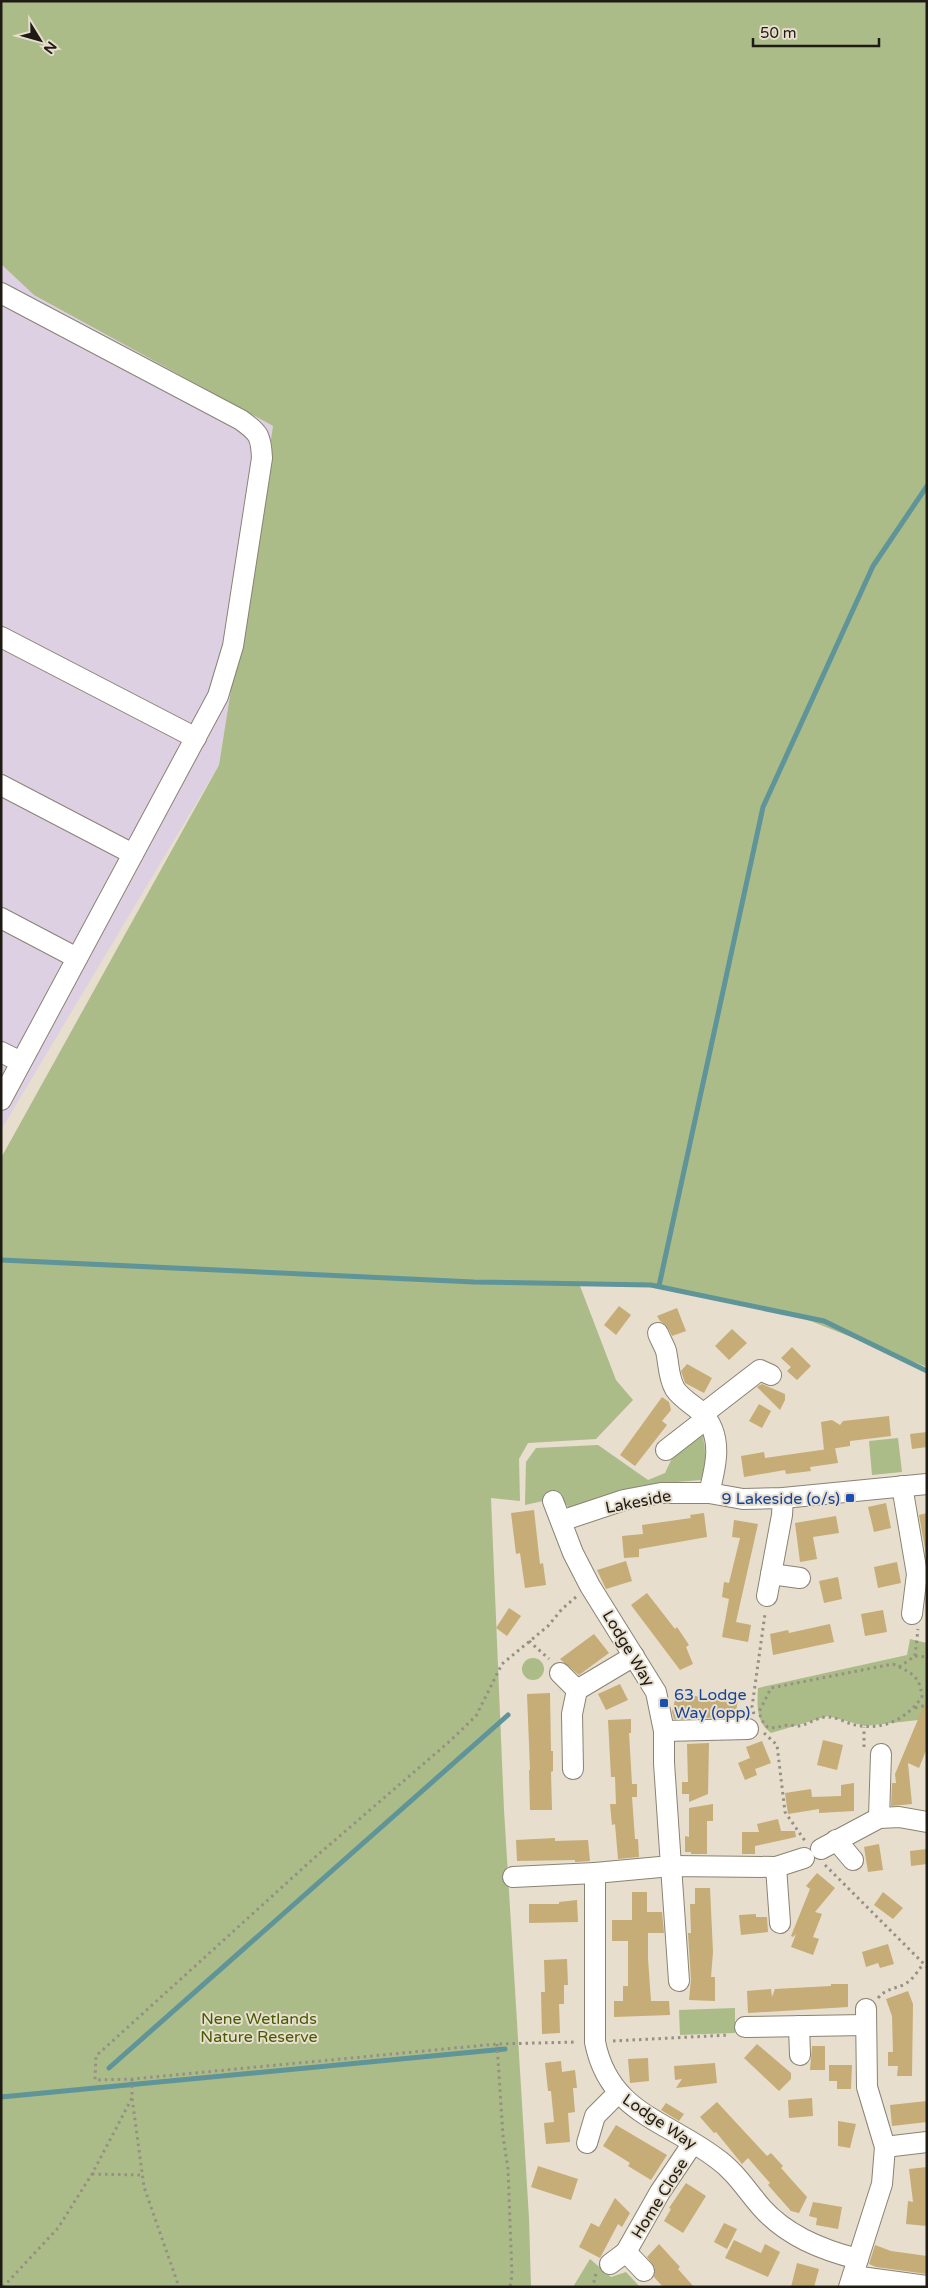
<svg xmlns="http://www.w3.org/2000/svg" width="928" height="2288" font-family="'Varela Round',sans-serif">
<rect width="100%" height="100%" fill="#e7decd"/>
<!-- industrial -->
<polygon fill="#ded0e3" points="1,264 35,295 273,426 219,765 1,1130"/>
<!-- green -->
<g fill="#abbc89">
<polygon points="1,1 927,1 927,1367 803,1318 704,1294 617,1283 580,1286 616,1380 633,1400 596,1439 528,1443 519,1459 520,1501 491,1498 504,1810 529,2218 531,2287 1,2287 1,1158 219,765 273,426 34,295 1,264"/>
<path d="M702 1433C706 1450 707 1463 701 1480L652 1484 623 1490 570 1510 561 1497 525 1505 526 1462 536 1448 598 1445 648 1480 665 1473 674 1454Z"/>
<polygon points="898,1438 902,1472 872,1475 869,1441"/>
<path d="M910 1639 927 1643V1719L865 1726 828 1716 771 1733C756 1722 757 1706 758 1688L907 1655Z"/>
<circle cx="533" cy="1669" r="11"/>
<polygon points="735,2008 735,2033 680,2035 679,2010"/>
<polygon points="590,2259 611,2277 626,2272 640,2287 573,2287"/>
</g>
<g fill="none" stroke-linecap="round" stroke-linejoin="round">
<!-- stream -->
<g stroke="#5f9498" stroke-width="5">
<polyline points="1,1260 474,1282 651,1285 824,1321 927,1371"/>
<polyline points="659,1286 763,807 873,566 927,486"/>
<polyline points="109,2068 508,1715"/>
<polyline points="1,2097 505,2049"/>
</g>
</g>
<!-- building -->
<g fill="#c6ac76">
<polygon points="619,1306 631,1315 616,1335 604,1325"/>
<polygon points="677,1308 686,1331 672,1336 667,1326 660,1321 657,1316"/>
<polygon points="732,1329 747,1343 729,1360 715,1346"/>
<polygon points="792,1347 811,1366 797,1380 787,1371 791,1367 781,1358"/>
<polygon points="687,1364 712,1378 704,1393 685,1383 681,1371"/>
<polygon points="762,1384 785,1394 785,1400 780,1410 757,1387"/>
<polygon points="662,1397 669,1402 671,1410 662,1421 667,1425 635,1466 620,1455"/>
<polygon points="759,1404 771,1411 762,1428 749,1421"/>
<polygon points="889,1416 891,1436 850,1441 850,1446 824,1450 821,1422 832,1420 840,1425 843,1421"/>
<polygon points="927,1432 927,1447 912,1449 910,1434"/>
<polygon points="835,1448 838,1463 810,1467 811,1471 786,1474 785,1470 744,1477 741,1456 764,1452 765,1458"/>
<polygon points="886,1503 891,1528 874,1532 868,1507"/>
<polygon points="534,1510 540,1564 543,1563 546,1585 525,1588 520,1553 516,1554 511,1513"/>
<polygon points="704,1513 707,1537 639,1549 639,1557 624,1558 622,1536 643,1534 642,1525 691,1518 690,1515"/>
<polygon points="927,1513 927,1560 919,1515"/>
<polygon points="836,1516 839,1533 813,1537 817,1559 800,1562 795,1523"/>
<polygon points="734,1520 758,1524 736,1622 751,1625 748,1642 722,1637 729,1599 722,1597 724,1582 729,1583 740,1538 732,1537"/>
<polygon points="626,1561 632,1581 606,1589 597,1570"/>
<polygon points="897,1562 901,1583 878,1588 874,1567"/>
<polygon points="838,1577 842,1599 824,1603 819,1581"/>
<polygon points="647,1593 675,1629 677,1627 689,1645 686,1647 693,1664 680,1670 631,1605"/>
<polygon points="509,1608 521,1616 507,1636 496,1628"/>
<polygon points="883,1610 887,1632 865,1636 861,1614"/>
<polygon points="830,1624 834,1642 773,1655 770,1634 788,1630 789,1633"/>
<polygon points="594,1634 609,1653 579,1675 560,1659"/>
<polygon points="620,1684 628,1700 606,1710 598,1694"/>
<polygon points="677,1692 709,1699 709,1696 738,1700 735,1717 703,1718 688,1716 687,1719 674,1719 672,1712"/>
<polygon points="550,1693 551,1751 553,1751 553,1771 551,1772 552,1810 530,1810 529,1770 530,1770 527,1694"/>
<polygon points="927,1698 927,1748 919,1768 908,1763 912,1804 891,1806 892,1783 896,1783 895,1774"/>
<polygon points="631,1719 631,1733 629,1733 632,1784 637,1784 637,1797 632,1797 635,1839 638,1839 639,1857 618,1859 615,1824 612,1825 610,1804 616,1804 615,1777 611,1777 608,1720"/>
<polygon points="823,1740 843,1745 837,1770 817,1765"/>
<polygon points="762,1741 771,1763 755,1769 757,1775 745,1780 738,1763 750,1758 746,1747"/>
<polygon points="709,1743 708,1794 689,1802 689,1794 682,1794 682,1782 688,1782 687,1744"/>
<polygon points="854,1783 854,1811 819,1813 819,1809 788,1814 785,1793 811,1789 812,1797 841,1796 841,1785"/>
<polygon points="713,1804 713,1821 707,1821 707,1854 691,1854 691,1852 685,1852 685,1836 689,1837 689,1808"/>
<polygon points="778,1819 781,1831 795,1831 796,1837 755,1846 755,1854 742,1854 742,1832 759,1832 757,1824"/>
<polygon points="555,1838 555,1841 588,1840 590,1861 575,1862 575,1860 517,1861 516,1840"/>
<polygon points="879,1844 883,1870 868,1872 864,1847"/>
<polygon points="927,1849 927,1864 911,1866 910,1851"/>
<polygon points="817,1873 835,1888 815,1912 822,1914 813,1937 819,1939 813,1955 791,1947 796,1934 793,1937 791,1936 810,1889 806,1886"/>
<polygon points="695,1888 710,1888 713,1952 711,1977 715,1977 715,2001 689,2000 691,1980 688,1933 691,1933 690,1904 695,1904"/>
<polygon points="632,1892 647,1892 647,1912 662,1912 664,1933 648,1933 648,1959 651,2001 669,2001 670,2015 614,2017 614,2001 623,2001 623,1986 628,1986 628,1941 612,1941 612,1920 632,1920"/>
<polygon points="883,1892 903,1908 893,1919 874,1905"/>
<polygon points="577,1900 578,1922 529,1923 529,1904 559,1904 559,1902"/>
<polygon points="756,1914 756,1917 767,1917 768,1932 741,1935 739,1915"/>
<polygon points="888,1944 894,1964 880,1968 878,1963 866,1967 862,1952"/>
<polygon points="567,1959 568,1985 564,1985 564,2004 559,2004 560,2033 542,2034 541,1992 545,1992 544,1960"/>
<polygon points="831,1984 848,1984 848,2007 748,2013 747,1991 771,1989 772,1997 775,1989 831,1986"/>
<polygon points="908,1991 913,2004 912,2076 897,2076 898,2066 888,2066 888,2052 893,2052 892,2016 886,1999"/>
<polygon points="757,2044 791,2073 791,2079 779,2091 744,2058"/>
<polygon points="812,2046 825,2046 825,2070 810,2070"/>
<polygon points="648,2058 649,2081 630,2083 628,2059"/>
<polygon points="561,2061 562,2072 575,2070 577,2088 573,2088 575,2112 568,2113 570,2142 546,2144 544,2123 554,2122 551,2091 548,2091 545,2063"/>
<polygon points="715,2063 717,2083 676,2088 682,2079 675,2080 674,2066"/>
<polygon points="829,2065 852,2065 851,2089 837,2089 837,2081 829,2081"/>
<polygon points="812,2098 813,2116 789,2118 788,2100"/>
<polygon points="927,2101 927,2122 892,2126 890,2105"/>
<polygon points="717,2102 767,2156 771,2153 783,2166 781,2168 807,2197 799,2213 791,2211 768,2185 770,2183 748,2158 742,2164 716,2132 714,2133 700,2117"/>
<polygon points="666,2103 684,2114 679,2121 661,2110"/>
<polygon points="838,2121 856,2124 850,2148 838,2146"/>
<polygon points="616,2125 667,2155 651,2180 628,2166 630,2163 603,2146"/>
<polygon points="538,2166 578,2179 571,2200 531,2187"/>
<polygon points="927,2167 927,2226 906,2224 908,2201 913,2202 909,2169"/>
<polygon points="686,2183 706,2196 683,2233 664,2221 671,2209 669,2208"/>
<polygon points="615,2198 630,2213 622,2227 618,2224 600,2258 579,2247 591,2223 599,2227"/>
<polygon points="813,2202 842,2207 838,2229 816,2225 817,2218 809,2216"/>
<polygon points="724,2223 737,2229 727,2249 714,2242"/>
<polygon points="734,2240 761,2253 765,2244 780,2252 768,2277 725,2258"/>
<polygon points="659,2244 680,2267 678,2269 694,2287 663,2287 654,2277 655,2268 647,2257"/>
<polygon points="875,2245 891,2251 927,2256 927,2274 876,2267 869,2264"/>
<polygon points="797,2263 819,2269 814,2287 791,2287"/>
</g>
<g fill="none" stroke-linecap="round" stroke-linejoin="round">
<!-- minor casing -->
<g stroke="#8a8373" stroke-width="22">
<g id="minor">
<path d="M1 293 241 420C259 433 261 436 262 458L233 646 218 696 1 1100"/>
<polyline points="1,637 196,738"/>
<polyline points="1,785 133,854"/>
<polyline points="1,918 77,958"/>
<polyline points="1,1052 21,1062"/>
<path d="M658 1333C660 1339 664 1345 666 1351 669 1364 668 1377 675 1389 681 1398 693 1405 701 1412 724 1435 716 1466 709 1493"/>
<polyline points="703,1414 760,1370 771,1375"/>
<polyline points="666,1450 706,1419"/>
<polyline points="902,1486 917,1574 912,1614"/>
<path d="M553 1501 573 1553 590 1586 656 1692 664 1731V1763L671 1866 595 1873V2042C609 2113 666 2120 716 2158 735 2171 747 2191 762 2208 787 2236 822 2250 858 2259"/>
<polyline points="561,1521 624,1500 661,1493 709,1493 743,1499 783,1498 927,1484"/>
<polyline points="771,1574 800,1578"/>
<polyline points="767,1596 782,1515 783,1498"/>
<polyline points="560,1673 577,1690"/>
<polyline points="664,1731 748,1729"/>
<polyline points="573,1769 572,1714 577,1690 634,1656"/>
<polyline points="879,1818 881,1754"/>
<polyline points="836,1840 853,1860"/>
<polyline points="821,1849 879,1818 899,1817 927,1822"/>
<polyline points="776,1867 780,1923"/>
<polyline points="513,1877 595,1873"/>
<polyline points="679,1981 671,1866 776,1867 804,1858"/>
<polyline points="799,2026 800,2055"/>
<polyline points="745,2027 866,2025"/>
<polyline points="587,2143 595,2116 618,2093"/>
<polyline points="885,2147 927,2142"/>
<polyline points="626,2252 644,2271"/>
<polyline points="610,2264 626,2252 660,2192 693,2143"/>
<polyline points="853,2276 927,2286"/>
<polyline points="849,2287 882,2184 885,2147 867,2087 866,2009"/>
</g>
</g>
<!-- path -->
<g stroke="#969083" stroke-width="3" stroke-dasharray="2.5 4" stroke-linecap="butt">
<polyline points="576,1597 562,1609 548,1626 502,1664 476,1716 450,1741 313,1859 96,2056 95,2080 132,2079 497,2044 577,2042"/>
<polyline points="529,1641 549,1659"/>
<polyline points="915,1656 918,1629"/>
<path d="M893 1664C911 1673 920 1675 922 1697 905 1721 880 1732 851 1724 843 1721 833 1716 825 1717 817 1718 810 1723 803 1725 798 1727 793 1725 788 1725 770 1728 766 1733 759 1712L771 1688Z"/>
<polyline points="899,1667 915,1656 927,1657"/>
<polyline points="915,1708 927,1705"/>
<polyline points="754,1714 752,1707 765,1614"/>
<polyline points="764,1733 777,1745 785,1812 805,1841"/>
<polyline points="864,1747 864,1727"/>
<polyline points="825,1865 927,1967"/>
<path d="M878 1998C886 1989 893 1989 903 1985 912 1981 918 1971 923 1964"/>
<polyline points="613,2041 729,2035"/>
<polyline points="497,2044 503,2136 508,2169 512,2275 510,2287"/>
<polyline points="132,2079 132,2098 144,2187 179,2287"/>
<polyline points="92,2174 143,2175"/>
<polyline points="596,2274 594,2281 597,2287"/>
<polyline points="3,2287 58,2228 92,2174 132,2098"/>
</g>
<!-- minor -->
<use href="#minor" stroke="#fff" stroke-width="20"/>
</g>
<!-- markers -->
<g fill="#1a4fb4" stroke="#e7decd" stroke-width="2">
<rect x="845" y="1493" width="10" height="10" rx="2.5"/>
<rect x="659" y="1698" width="10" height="10" rx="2.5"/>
</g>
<g text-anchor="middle" stroke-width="4" stroke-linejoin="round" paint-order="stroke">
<!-- transit labels -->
<g font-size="16" fill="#164399" stroke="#e7decd" text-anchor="end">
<text x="840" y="1504">9 Lakeside (o/s)</text>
<text x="674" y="1700" text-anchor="start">63 Lodge<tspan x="674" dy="18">Way (opp)</tspan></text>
</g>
<!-- street labels -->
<g font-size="16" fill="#1e1b15" stroke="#e7decd">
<text transform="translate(638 1501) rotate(-11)" y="6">Lakeside</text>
<text transform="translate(629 1648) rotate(59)" y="6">Lodge Way</text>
<text transform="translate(660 2121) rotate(34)" y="6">Lodge Way</text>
<text transform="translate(659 2198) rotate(-58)" y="6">Home Close</text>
</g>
<!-- park labels -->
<g font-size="16" fill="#475b02" stroke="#e7decd">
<text x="259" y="2024">Nene Wetlands<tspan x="259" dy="18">Nature Reserve</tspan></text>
</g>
</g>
<!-- border -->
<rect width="928" height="2288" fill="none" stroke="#1e1b15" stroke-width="5"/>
<!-- north arrow -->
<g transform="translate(40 40) rotate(127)" stroke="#e7decd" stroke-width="4" paint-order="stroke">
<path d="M0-4L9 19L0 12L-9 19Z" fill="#1e1b15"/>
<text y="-8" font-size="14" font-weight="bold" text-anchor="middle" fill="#1e1b15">N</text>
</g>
<!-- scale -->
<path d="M753 38v8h126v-8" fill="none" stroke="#1e1b15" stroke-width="2.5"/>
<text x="760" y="38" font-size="15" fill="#1e1b15" stroke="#e7decd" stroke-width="4" paint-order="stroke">50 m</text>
</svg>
